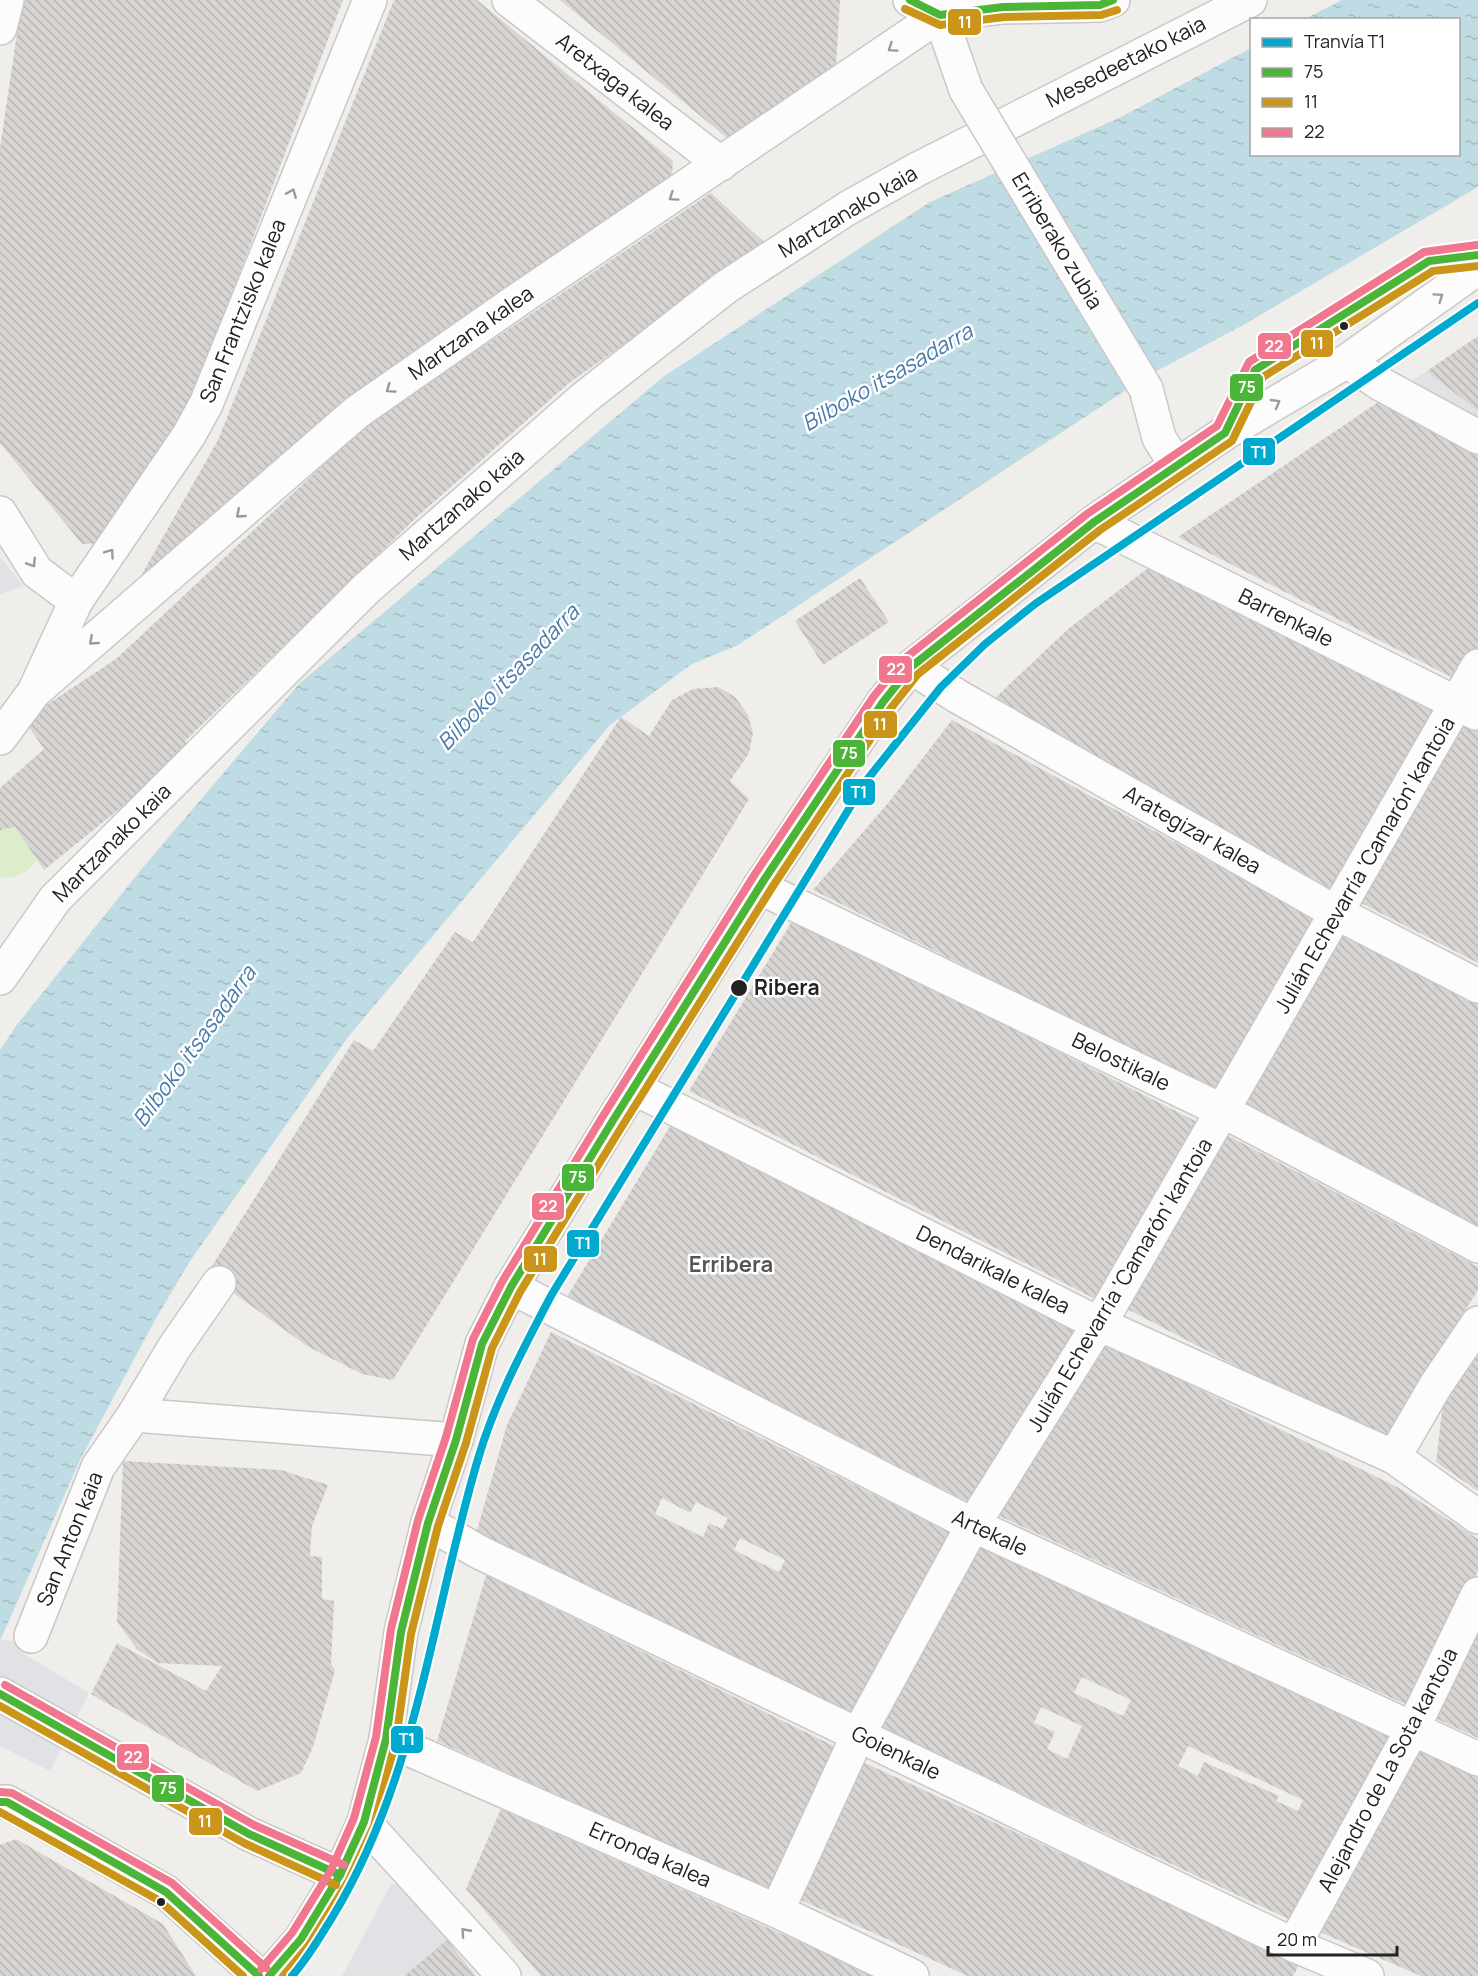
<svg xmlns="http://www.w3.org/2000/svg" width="1478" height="1976" font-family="Manrope,sans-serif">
<defs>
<pattern id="water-ripples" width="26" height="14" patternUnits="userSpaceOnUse" patternTransform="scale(1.5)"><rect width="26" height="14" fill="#bfdbe3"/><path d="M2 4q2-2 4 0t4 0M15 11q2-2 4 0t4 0" fill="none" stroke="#a4bcc2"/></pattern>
<pattern id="building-back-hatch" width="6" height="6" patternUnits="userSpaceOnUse" patternTransform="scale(1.5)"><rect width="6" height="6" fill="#d7d4d2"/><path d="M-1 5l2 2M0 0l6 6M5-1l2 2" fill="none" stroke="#b8b6b4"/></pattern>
</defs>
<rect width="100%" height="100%" fill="#f0eeeb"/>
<!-- grass -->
<path fill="#ddeccb" d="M15 827 37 860C27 874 17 877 0 878V830Z"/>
<!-- plaza -->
<g fill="#e2e1e5">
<polygon points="1427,371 1478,411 1478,455 1380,401"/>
<polygon points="0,557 24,586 0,594"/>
<polygon points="0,1640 17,1641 19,1651 89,1693 50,1771 0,1746"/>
<polygon points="391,1884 411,1884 449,1931 447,1940 404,1976 342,1976"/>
</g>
<!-- water -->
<polygon fill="url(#water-ripples)" points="1342,0 1478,0 1478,187 1245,324 1149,375 738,645 690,665 609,726 348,1037 190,1261 155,1320 80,1460 0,1641 0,1050 16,1026 140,871 299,684 663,377 930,202 1121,117 1251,48 1252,154 1458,154 1458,20 1305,19"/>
<!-- building -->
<g fill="url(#building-back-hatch)" fill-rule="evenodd">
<polygon points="22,0 343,0 187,412 106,543 82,544 0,443 0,148"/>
<polygon points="394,0 477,0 673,161 671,186 149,577 142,574 218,440"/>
<polygon points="560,0 840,0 836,64 732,142"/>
<polygon points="711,193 766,244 569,383 419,515 185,741 191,751 44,870 15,827 0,830 0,788 44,749 24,720 116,659 366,425"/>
<polygon points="1478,336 1478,411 1427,371"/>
<polygon points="1380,401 1478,455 1478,650 1461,682 1178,537"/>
<polygon points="1152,565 1443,714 1341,894 992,701 1068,629"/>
<polygon points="860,578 889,622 823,665 795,621"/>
<polygon points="718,687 735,697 748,715 753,733 749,753 730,781 749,799 393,1380 362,1374 307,1346 207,1274 354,1040 373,1051 455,932 473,942 621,717 649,736 672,700 693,689"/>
<polygon points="952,720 1322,923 1222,1095 813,890 889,802"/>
<polygon points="1459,721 1478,731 1478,963 1357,901"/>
<polygon points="794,918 1205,1126 1105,1304 689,1091"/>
<polygon points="1338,931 1478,1004 1478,1229 1239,1104"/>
<polygon points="672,1123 1085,1334 978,1507 567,1297"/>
<polygon points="1221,1132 1478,1267 1478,1290 1385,1437 1267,1382 1125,1308"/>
<path d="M551 1332 958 1537 857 1716 476 1534 507 1425ZM662 1498 690 1513 696 1502 728 1518 722 1529 709 1523 703 1537 655 1514ZM740 1538 785 1560 779 1572 734 1550Z"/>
<polygon points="1100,1340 1397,1487 1478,1539 1478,1571 1411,1707 993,1513"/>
<polygon points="1478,1353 1478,1491 1436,1462 1443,1403"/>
<polygon points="123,1461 281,1470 328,1485 312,1526 310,1556 322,1557 322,1599 334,1601 331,1664 335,1670 313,1747 301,1773 257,1791 91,1694 117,1643 206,1691 222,1666 157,1663 137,1649 117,1622"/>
<path d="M975 1545 1393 1739 1297 1923 878 1726ZM1082 1677 1131 1700 1123 1716 1074 1693ZM1041 1707 1082 1726 1067 1759 1047 1749 1055 1732 1034 1723ZM1188 1746 1303 1800 1298 1811 1276 1801 1279 1796 1204 1762 1198 1776 1178 1766Z"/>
<polygon points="486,1575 836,1747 776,1893 437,1741"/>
<polygon points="1478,1612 1478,1738 1426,1714"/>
<polygon points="1411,1745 1478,1777 1478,1976 1421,1976 1313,1929"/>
<polygon points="854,1758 1300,1963 1293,1976 968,1976 792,1896"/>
<polygon points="501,1809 876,1976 541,1976 466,1889"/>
<polygon points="16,1839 163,1924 196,1976 0,1976 0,1845"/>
<polygon points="447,1940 476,1976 404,1976"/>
</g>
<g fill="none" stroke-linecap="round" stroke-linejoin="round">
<!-- service casing -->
<g stroke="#c9c8c7" stroke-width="27">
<polyline id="service" points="1225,433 1255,370 1429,261 1478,255"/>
</g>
<!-- pedestrian casing -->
<g stroke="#c9c8c7" stroke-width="36">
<g id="pedestrian">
<polyline points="940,15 966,90"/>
<polyline points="0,28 7,0"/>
<polyline points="1347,361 1379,383 1478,437"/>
<polyline points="1146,389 1159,438 1176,465"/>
<polyline points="0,513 37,572 76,601"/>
<polyline points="1094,522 1476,713"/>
<polyline points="911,667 957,696 1335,912 1478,986"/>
<polyline points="759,887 1223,1111 1478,1246"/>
<polyline points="0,978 55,899 366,589 584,398 726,287 848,208 916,170 1250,0"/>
<polyline points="634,1088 1099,1324 1394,1457 1478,1517"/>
<polyline points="511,1287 973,1525 1478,1759"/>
<polyline points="1394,1457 1436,1385 1478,1323"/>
<polyline points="428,1523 481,1553 1294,1945 1367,1976"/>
<polyline points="31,1636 98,1467 134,1415"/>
<polyline points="386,1739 777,1911 912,1976"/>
<polyline points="777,1911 858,1735 973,1525 1110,1306 1478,666"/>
<polyline points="1294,1945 1413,1728 1478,1594"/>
</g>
</g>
<!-- minor casing -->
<g stroke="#c9c8c7" stroke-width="36">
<g id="minor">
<polyline points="509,0 721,164"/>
<polyline points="34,692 357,412 525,295 940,15"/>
<polyline points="0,738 34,692 76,601"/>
<polyline points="219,1283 174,1348 134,1415 456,1440"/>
<polyline points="0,1802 7,1802 166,1892 259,1976"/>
<polyline points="364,1822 504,1976"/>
</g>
</g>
<!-- tertiary casing -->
<g stroke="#c9c8c7" stroke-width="36">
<g id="tertiary">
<polyline points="910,0 940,15 1003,7 1100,5 1113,0"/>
<polyline points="76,601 189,435 206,404 370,0"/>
<polyline points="0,1694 249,1834 340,1875"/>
<polyline points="269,1976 301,1939 340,1875 364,1822 386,1739 401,1632 428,1523 456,1440 482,1344 511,1287 612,1122 764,880 883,702 911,667 1094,522 1225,433 1347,361 1478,268"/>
</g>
</g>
<!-- service -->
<use href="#service" stroke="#fdfcfc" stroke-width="24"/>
<!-- pedestrian -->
<use href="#pedestrian" stroke="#fdfcfc" stroke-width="33"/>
<!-- minor -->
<use href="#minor" stroke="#fdfcfc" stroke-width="33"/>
<!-- tertiary -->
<use href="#tertiary" stroke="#fdfcfc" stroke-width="33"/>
<!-- pedestrian-bridge casing -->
<g stroke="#c9c8c7" stroke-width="36" stroke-linecap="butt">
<polyline id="pedestrian-bridge" points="966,90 1146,389"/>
</g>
<!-- pedestrian-bridge -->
<use href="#pedestrian-bridge" stroke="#fdfcfc" stroke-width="33"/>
<!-- bus-1 casing -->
<g stroke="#fff" stroke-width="12">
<g id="bus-1">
<polyline points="910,0 940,15 1003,7 1100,5 1113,0"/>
<polyline points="0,1694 249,1834 340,1875"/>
<polyline points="0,1802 7,1802 166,1892 259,1976"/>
<polyline points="269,1976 301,1939 340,1875 364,1822 386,1739 401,1632 428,1523 456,1440 482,1344 511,1287 612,1122 764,880 883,702 911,667 1094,522 1225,433 1255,370 1429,261 1478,255"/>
</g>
</g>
<!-- bus-2 casing -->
<g stroke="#fff" stroke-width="12">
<g id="bus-2">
<polyline points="905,9 940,25 1004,17 1101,15 1117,10"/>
<polyline points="0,1706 244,1843 336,1885"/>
<polyline points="0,1812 160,1901 243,1976"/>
<polyline points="283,1976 309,1945 349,1880 374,1826 396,1740 411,1634 438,1526 466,1443 492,1348 520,1292 621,1128 773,886 891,708 918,674 1100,530 1232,441 1263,377 1433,271 1478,266"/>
</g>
</g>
<!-- bus-3 casing -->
<g stroke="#fff" stroke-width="12">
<g id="bus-3">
<polyline points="5,1685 254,1825 344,1865"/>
<polyline points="0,1792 12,1793 172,1883 266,1968"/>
<polyline points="261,1969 292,1933 331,1870 354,1818 376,1737 391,1629 418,1520 446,1437 473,1339 502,1282 603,1116 755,874 874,696 904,659 1087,514 1217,426 1249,362 1424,252 1477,245"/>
</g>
</g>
<!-- bus-1 -->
<use href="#bus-1" stroke="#4ab537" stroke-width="8"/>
<!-- bus-2 -->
<use href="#bus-2" stroke="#cb9519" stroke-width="8"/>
<!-- bus-3 -->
<use href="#bus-3" stroke="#f1778f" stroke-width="8"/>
<!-- tram-1 casing -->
<g stroke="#fff" stroke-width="12">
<path id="tram-1" d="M292 1976C308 1958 320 1937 333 1916 418 1776 432 1613 478 1459 495 1401 524 1347 552 1294L866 781 941 687 985 644 1035 604 1478 303"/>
</g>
<!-- tram-1 -->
<use href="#tram-1" stroke="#00a9ce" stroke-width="8"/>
</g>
<!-- one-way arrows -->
<defs><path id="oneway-chevron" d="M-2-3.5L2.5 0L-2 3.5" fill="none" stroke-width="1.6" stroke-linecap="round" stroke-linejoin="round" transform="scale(1.5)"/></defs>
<g stroke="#9a9a9a">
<use href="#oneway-chevron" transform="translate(892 48) rotate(146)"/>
<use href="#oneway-chevron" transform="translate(292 193) rotate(-68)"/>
<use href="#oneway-chevron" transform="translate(673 197) rotate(146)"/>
<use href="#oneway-chevron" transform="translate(1439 297) rotate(-35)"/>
<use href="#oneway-chevron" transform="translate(390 389) rotate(145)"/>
<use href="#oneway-chevron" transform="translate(1276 403) rotate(-30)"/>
<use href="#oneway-chevron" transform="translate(240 514) rotate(139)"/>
<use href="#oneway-chevron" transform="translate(110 553) rotate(-55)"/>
<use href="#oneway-chevron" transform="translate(32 563) rotate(57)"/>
<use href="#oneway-chevron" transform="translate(93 641) rotate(139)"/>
<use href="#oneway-chevron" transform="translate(465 1932) rotate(-132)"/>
</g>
<!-- markers -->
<g fill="#222" stroke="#fff" stroke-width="2">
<circle cx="1344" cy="326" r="5"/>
<circle cx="739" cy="988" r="9"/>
<circle cx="161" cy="1902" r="5"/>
</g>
<g text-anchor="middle" stroke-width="5" stroke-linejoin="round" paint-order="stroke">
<!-- street labels -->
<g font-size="21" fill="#222" stroke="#fff">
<text transform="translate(1126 62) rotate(-27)" y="7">Mesedeetako kaia</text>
<text transform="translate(615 82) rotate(38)" y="7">Aretxaga kalea</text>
<text transform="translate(848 212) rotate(-31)" y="7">Martzanako kaia</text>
<text transform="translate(1057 241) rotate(59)" y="7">Erriberako zubia</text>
<text transform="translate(243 311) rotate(-68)" y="7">San Frantzisko kalea</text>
<text transform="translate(471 333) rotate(-35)" y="7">Martzana kalea</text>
<text transform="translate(462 505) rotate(-41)" y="7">Martzanako kaia</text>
<text transform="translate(1286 618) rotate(27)" y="7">Barrenkale</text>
<text transform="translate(1192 830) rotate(30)" y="7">Arategizar kalea</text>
<text transform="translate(112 843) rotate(-45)" y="7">Martzanako kaia</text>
<text transform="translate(1365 865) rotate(-60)" y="7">Julián Echevarría 'Camarón' kantoia</text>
<text transform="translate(1121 1062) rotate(26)" y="7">Belostikale</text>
<text transform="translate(993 1270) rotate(27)" y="7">Dendarikale kalea</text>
<text transform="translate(1120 1285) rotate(-59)" y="7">Julián Echevarría 'Camarón' kantoia</text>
<text transform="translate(990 1533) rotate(25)" y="7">Artekale</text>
<text transform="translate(70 1539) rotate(-68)" y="7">San Anton kaia</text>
<text transform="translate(896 1753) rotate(26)" y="7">Goienkale</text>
<text transform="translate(1388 1770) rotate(-62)" y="7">Alejandro de La Sota kantoia</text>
<text transform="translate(650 1855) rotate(24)" y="7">Erronda kalea</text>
</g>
<!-- stop labels -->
<g font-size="21" font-weight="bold" fill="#222" stroke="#fff" text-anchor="start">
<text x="754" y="995">Ribera</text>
</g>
<!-- water labels -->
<g font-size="22" font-style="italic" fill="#4a7aab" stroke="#fff">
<text transform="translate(887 377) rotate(-30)" y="8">Bilboko itsasadarra</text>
<text transform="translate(508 677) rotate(-46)" y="8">Bilboko itsasadarra</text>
<text transform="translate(194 1046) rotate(-54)" y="8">Bilboko itsasadarra</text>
</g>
<!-- neighbourhood labels -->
<g font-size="22" font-weight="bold" fill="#555" stroke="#fff">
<text x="731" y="1272">Erribera</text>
</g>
</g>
<g stroke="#fff" stroke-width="2">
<rect x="947" y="8" width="35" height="28" rx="6" fill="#cb9519"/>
<rect x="1300" y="329" width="34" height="29" rx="6" fill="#cb9519"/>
<rect x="1257" y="332" width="35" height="28" rx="6" fill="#f1778f"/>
<rect x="1229" y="373" width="35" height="29" rx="6" fill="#4ab537"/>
<rect x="1242" y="437" width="34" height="29" rx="6" fill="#00a9ce"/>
<rect x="878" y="655" width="35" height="29" rx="6" fill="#f1778f"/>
<rect x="863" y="710" width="35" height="29" rx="6" fill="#cb9519"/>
<rect x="832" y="739" width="34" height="29" rx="6" fill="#4ab537"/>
<rect x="842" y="778" width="34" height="28" rx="6" fill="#00a9ce"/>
<rect x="561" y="1163" width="34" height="29" rx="6" fill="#4ab537"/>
<rect x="531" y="1192" width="34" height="29" rx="6" fill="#f1778f"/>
<rect x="566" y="1229" width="34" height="29" rx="6" fill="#00a9ce"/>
<rect x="523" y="1245" width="35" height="28" rx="6" fill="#cb9519"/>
<rect x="390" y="1725" width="34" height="29" rx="6" fill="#00a9ce"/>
<rect x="116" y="1743" width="34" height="28" rx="6" fill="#f1778f"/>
<rect x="151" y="1774" width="34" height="29" rx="6" fill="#4ab537"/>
<rect x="188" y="1807" width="35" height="29" rx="6" fill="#cb9519"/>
</g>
<g font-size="16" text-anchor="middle" font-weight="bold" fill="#fff">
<text x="965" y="28">11</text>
<text x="1317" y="349">11</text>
<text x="1274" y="352">22</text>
<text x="1247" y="393">75</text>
<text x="1259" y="458">T1</text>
<text x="896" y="675">22</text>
<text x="880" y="730">11</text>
<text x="849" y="759">75</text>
<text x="859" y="798">T1</text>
<text x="578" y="1183">75</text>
<text x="548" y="1212">22</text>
<text x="583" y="1249">T1</text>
<text x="540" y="1265">11</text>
<text x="407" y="1745">T1</text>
<text x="133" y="1763">22</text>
<text x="168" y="1794">75</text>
<text x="205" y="1827">11</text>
</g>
<!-- legend -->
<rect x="1250" y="18" width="210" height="138" fill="#ffffff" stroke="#a7a7a7" stroke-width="1.5"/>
<rect x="1262" y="38" width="30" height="9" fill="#00a9ce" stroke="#a7a7a7" stroke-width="1.5"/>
<text x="1304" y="48" font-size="18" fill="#222222">Tranvía T1</text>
<rect x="1262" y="68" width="30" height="9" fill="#4ab537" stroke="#a7a7a7" stroke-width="1.5"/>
<text x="1304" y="78" font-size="18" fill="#222222">75</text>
<rect x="1262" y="98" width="30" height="9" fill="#cb9519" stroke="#a7a7a7" stroke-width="1.5"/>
<text x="1304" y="108" font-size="18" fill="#222222">11</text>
<rect x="1262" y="128" width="30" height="9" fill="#f1778f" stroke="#a7a7a7" stroke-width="1.5"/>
<text x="1304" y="138" font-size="18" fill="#222222">22</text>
<!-- scale -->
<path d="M1268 1946v9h129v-9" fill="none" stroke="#222222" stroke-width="3"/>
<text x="1277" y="1946" font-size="18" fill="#222222" stroke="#ffffff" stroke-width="4.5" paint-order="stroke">20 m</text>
</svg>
